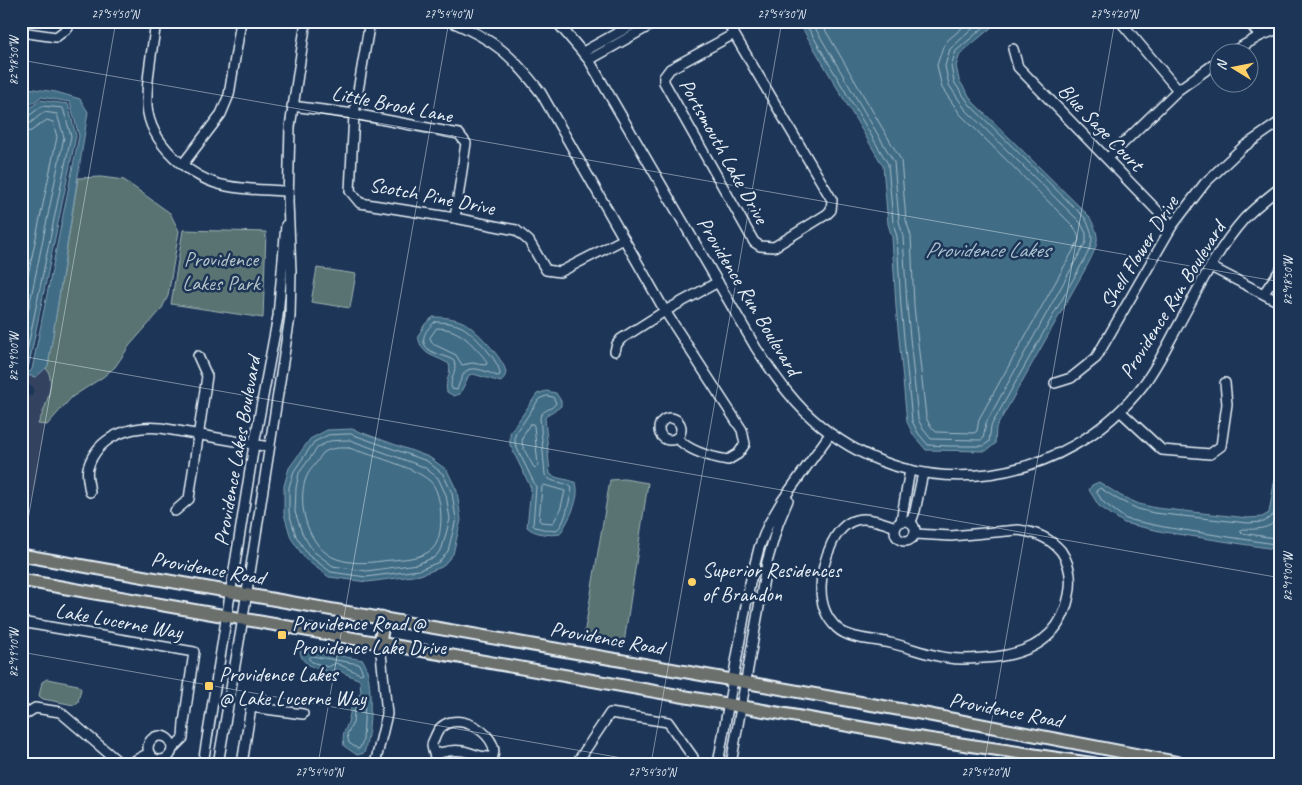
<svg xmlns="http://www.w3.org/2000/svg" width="1302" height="785" font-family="Caveat,sans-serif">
<rect width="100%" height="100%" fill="#1d3557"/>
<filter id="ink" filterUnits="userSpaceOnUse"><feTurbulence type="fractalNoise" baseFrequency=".02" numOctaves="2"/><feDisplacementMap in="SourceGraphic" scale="10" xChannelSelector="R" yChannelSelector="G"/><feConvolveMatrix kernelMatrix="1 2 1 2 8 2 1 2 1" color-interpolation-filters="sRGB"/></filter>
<g filter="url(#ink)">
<!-- built -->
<polygon fill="#32435e" points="46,368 48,371 50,391 46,407 39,423 44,425 28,537 21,535 21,395 32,396 34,389 32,386 21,384 21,374 36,377"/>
<!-- green -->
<g fill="#587371" stroke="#a0b2b4">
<path d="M101 177 124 180 170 213 179 231 168 296 161 310 130 345 115 367 103 377 72 397 47 425 38 424C44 410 57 382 46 368L48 366 78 178Z"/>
<polygon points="183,230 266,232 263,318 171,304"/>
<polygon points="317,268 356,274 350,308 311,302"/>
<polygon points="624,479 648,483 624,643 584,635 610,480"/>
<polygon points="47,679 78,685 81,689 78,702 74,705 43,699 39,696 42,682"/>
</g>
<!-- water -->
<g fill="#406c85" stroke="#83a1b3">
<path d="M798 21H999L960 54 956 66 959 80 973 102 1089 216C1101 238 1099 242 1088 264L996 428 995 444 986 451 926 450 914 436 907 422 896 307 892 237 888 224 883 166Z"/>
<polygon points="21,87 56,92 80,99 88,112 48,366 36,377 21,374 21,371 30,372 32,369 79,136 70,102 41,97 21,111"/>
<polygon points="40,100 68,104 76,136 28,369 21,368 21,115"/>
<path d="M433 317C443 317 454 318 463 322 475 328 504 359 506 372 506 376 503 379 501 382L473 374 469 375 460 394 454 396 447 392C444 381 452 374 449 364 433 354 422 357 418 336L425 324Z"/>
<path d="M546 391 556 393 561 401V406C556 411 548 412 545 418L550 474C558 480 567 478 576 483 581 499 568 521 560 534 550 536 534 534 527 527L531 488 510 445V433L537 394Z"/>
<polygon points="352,429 429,457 447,470 457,491 461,520 453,554 442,567 420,575 367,582 329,577 305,559 291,538 284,514 284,486 289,468 310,439 327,430"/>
<polygon points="1281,442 1281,550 1164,532 1124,523 1099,506 1089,490 1092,485 1099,482 1121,496 1139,504 1156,508 1248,518 1262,517 1269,513"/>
<path d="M300 649 363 660C374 678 371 733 364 753L357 755 344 746C342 730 344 735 348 722 352 709 349 703 361 693L360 680 335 669 329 672C316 668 300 666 300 649Z"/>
</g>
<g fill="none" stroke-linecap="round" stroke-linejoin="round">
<!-- shore -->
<g stroke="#a5bcca" stroke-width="1">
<path d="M804 21 888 164 893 222 897 237 901 307 912 421 918 433 928 445 948 446H983L989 442 991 426 1083 262C1093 243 1096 238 1085 218L970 105 954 82 951 66 956 51 991 21"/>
<polyline points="811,21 894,162 899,221 903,236 907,307 918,419 923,429 931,439 981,440 983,439 986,423 1086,242 1086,233 1080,222 965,109 949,85 945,66 950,49 981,21"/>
<polyline points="820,21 901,160 906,220 911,236 914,306 926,417 929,424 936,432 974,433 977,431 979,419 1079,240 1078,235 1074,227 960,114 942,88 937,65 943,47 948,40 970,21"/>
<polyline points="21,119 26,118 42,106 63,108 71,136 25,361 21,363"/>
<polyline points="21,125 29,124 44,112 57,114 64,137 21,346"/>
<polyline points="21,133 31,131 47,120 53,122 57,137 21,309"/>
<path d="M435 322C444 322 454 323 462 327 473 333 501 362 500 375L497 376C490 373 473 365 466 371 462 375 459 384 457 390L452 389C448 380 458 372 454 361 446 355 435 355 428 349 418 340 427 328 435 322Z"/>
<path d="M437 328C455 328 467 338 478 351 482 355 486 359 487 364L484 365 472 363 462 365 456 355 433 344 430 338Z"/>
<path d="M547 396 553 397 556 403C552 410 543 409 540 417L545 475C552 485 565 480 572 488 570 497 565 527 556 530 551 532 540 528 535 527L533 525 536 487 515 444V435L539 399Z"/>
<path d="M530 424H533L534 426 538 465 535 468 533 466C523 446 516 444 530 424Z"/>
<polygon points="351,434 427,461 443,474 452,493 456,519 448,551 439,562 419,570 366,577 331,572 308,555 296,536 289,513 289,487 294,471 314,442 328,435"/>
<polygon points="350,440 424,467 438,478 446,495 450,519 442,548 435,557 417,564 367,571 333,566 313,551 302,533 295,512 296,488 299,473 318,447 330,441"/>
<path d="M349 448C370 455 414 467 430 481 443 492 446 541 430 551 417 560 397 559 382 561 368 563 351 564 337 559 308 549 296 504 306 478 308 472 313 467 317 462 319 459 321 455 323 453 331 447 341 448 349 448Z"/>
<polyline points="1281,471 1274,514 1264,522 1248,523 1154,513 1138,509 1119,500 1100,488 1096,491 1103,502 1126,519 1164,527 1281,545"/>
<polygon points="544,485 565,491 560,511 553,523 541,522 539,520 542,487"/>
<path d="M1281 509C1278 529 1258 530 1242 529L1240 531 1242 533 1281 539"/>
<polygon points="312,656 359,664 363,673 360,674 336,663 328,667 312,662 309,659"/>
<polygon points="362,700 365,702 363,740 360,748 358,749 349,743 347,734 353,723 354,711 359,701"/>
</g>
<!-- minor casing -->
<g stroke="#e8f1f8" stroke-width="12">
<g id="minor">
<path d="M156 21C153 48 146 77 147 105 149 143 191 180 227 186 247 190 269 190 288 191"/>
<polyline points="370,21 354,114 350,191 360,203 455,218 516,230 529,241 546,270 560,272 624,239"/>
<path d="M450 21C495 40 512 55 541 93L665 311 742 430 745 444 738 454 728 460C710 457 689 451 677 438"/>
<path d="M556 21 589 60 756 348C775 376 794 405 821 426 921 508 1067 485 1144 384 1155 369 1164 352 1173 335 1195 296 1214 253 1244 219 1255 207 1268 197 1281 187"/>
<polyline points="727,21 734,34"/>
<polyline points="1120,21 1178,90"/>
<polyline points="1248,21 1260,36"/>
<polyline points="21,32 56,37 68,28 69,21"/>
<polygon points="734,34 832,200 831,210 827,214 774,247 760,246 754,242 664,82 664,77 670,69"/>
<polyline points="1013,49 1018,67 1172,226"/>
<polyline points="583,52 639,21"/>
<polyline points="1232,52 1260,36 1281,28"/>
<polyline points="589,60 658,21"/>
<polyline points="292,106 354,114 459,134 466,143 455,218"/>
<polyline points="1108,158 1178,90 1220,60"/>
<polyline points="183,164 221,114 229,95 241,21"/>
<polyline points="1211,267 1281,303"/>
<polyline points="1264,293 1281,269"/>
<polyline points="615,351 617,344 621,339 665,311 718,282"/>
<polyline points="1055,383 1071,378 1096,358 1172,226 1205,183 1242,148 1281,121"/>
<polyline points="1120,411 1162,450 1210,454 1221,446 1227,404 1225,383"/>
<circle cx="670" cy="429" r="11"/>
<path d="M90 492C89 485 86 475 88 468 97 436 131 425 161 428L269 447"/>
<polyline points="175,511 189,499 207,376 198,356"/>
<circle cx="905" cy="531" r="10"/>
<polyline points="901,521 910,470"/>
<polyline points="911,522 915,511 923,473"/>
<path d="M896 527C868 517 848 511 832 543 820 569 813 606 837 628 850 640 874 639 890 643 909 647 931 656 949 658 960 660 972 659 983 658 1025 656 1061 641 1069 595 1072 580 1070 564 1061 551 1050 538 1035 532 1018 530L951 536 915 534"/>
<polyline points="21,622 194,652 184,723 183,738 172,749"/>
<polyline points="21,717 35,708 60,712 121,764"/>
<circle cx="160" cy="748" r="12"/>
<path d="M435 754C444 752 452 749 462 751 472 752 483 760 493 756 501 734 448 702 435 737 434 740 432 742 432 745 432 750 436 758 437 764"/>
<polyline points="128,764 149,753"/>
<polyline points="142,764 151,756"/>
<polyline points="203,764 254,445 278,316 286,225"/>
<polyline points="218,764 241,630 290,317 291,271 288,202 290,127 306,21"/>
<polyline points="242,764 251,707 303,714"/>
<polyline points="375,764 387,714 380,643"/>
<polyline points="576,764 610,713 668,722 693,757 692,764"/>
<polyline points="718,764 750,583 759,548 768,525 782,501 830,434"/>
<polyline points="731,764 767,562 778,524 788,500"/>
</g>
</g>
<!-- major casing -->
<g stroke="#e8f1f8" stroke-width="15">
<g id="major">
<polyline points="21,555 920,713 1185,764"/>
<polyline points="21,580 914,737 1095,764"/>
<polyline points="380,643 384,618"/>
</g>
</g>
<!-- minor -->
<use href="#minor" stroke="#1d3557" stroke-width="9"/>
<!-- major -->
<use href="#major" stroke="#6c706d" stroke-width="11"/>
</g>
</g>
<!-- ticks -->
<path fill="none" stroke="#e8f1f8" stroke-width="1" stroke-opacity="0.45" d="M21 60 1281 282M21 356 1281 578M21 559 116 21M21 652 656 764M318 764 449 21M651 764 782 21M984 764 1115 21"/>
<!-- markers -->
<g fill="#ffd166" stroke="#1d3557" stroke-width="2">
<circle cx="692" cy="582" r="5"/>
<rect x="277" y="630" width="10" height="10" rx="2.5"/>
<rect x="204" y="681" width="10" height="10" rx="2.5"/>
</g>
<g text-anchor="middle" stroke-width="5" stroke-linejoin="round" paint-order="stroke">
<!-- street labels -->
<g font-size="21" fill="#e8f1f8" stroke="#1d3557">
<text transform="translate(392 104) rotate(11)" y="7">Little Brook Lane</text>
<text transform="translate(1101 127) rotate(46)" y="7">Blue Sage Court</text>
<text transform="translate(724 151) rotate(61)" y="7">Portsmouth Lake Drive</text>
<text transform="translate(432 196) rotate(11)" y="7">Scotch Pine Drive</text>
<text transform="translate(1139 252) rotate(-58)" y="7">Shell Flower Drive</text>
<text transform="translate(749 296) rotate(59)" y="7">Providence Run Boulevard</text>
<text transform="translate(1172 300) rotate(-58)" y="7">Providence Run Boulevard</text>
<text transform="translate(237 451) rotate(-80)" y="7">Providence Lakes Boulevard</text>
<text transform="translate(208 568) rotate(10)" y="7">Providence Road</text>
<text transform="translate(119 621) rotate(10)" y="7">Lake Lucerne Way</text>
<text transform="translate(607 638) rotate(10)" y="7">Providence Road</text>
<text transform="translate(1006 710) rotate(11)" y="7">Providence Road</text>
</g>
<!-- park labels -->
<g font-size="21" fill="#b6c5c9" stroke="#1d3557">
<text x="221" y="266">Providence<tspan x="221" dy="24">Lakes Park</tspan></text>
</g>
<!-- poi labels -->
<g font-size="21" fill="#e8f1f8" stroke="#1d3557" text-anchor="start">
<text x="702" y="577">Superior Residences<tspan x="702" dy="24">of Brandon</tspan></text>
<text x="292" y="630">Providence Road @<tspan x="292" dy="24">Providence Lake Drive</tspan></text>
<text x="219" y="681">Providence Lakes<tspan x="219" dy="24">@ Lake Lucerne Way</tspan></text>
</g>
<!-- water labels -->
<g font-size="22" font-style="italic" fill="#adc2d0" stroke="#1d3557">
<text x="987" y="257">Providence Lakes</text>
</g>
</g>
<!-- margin -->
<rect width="1302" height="785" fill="none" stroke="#1d3557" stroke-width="55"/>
<!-- north arrow -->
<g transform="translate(1234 68) rotate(280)"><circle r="24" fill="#1d3557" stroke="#6e8097"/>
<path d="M0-4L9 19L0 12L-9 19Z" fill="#ffd166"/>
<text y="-8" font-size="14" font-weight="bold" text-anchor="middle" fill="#e8f1f8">N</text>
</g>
<rect x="28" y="28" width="1246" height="730" fill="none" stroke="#e8f1f8" stroke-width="2"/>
<g font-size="12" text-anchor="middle" fill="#e8f1f8">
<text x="115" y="18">27°54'50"N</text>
<text x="448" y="18">27°54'40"N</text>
<text x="781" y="18">27°54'30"N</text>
<text x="1114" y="18">27°54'20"N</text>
<text transform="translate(14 61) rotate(-90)" y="4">82°18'50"W</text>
<text transform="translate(1288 281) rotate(-90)" y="4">82°18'50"W</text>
<text transform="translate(14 357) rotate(-90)" y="4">82°19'00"W</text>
<text transform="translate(1288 577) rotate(-90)" y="4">82°19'00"W</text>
<text transform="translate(14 653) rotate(-90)" y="4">82°19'10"W</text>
<text x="319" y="776">27°54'40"N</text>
<text x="652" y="776">27°54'30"N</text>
<text x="985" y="776">27°54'20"N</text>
</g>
</svg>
